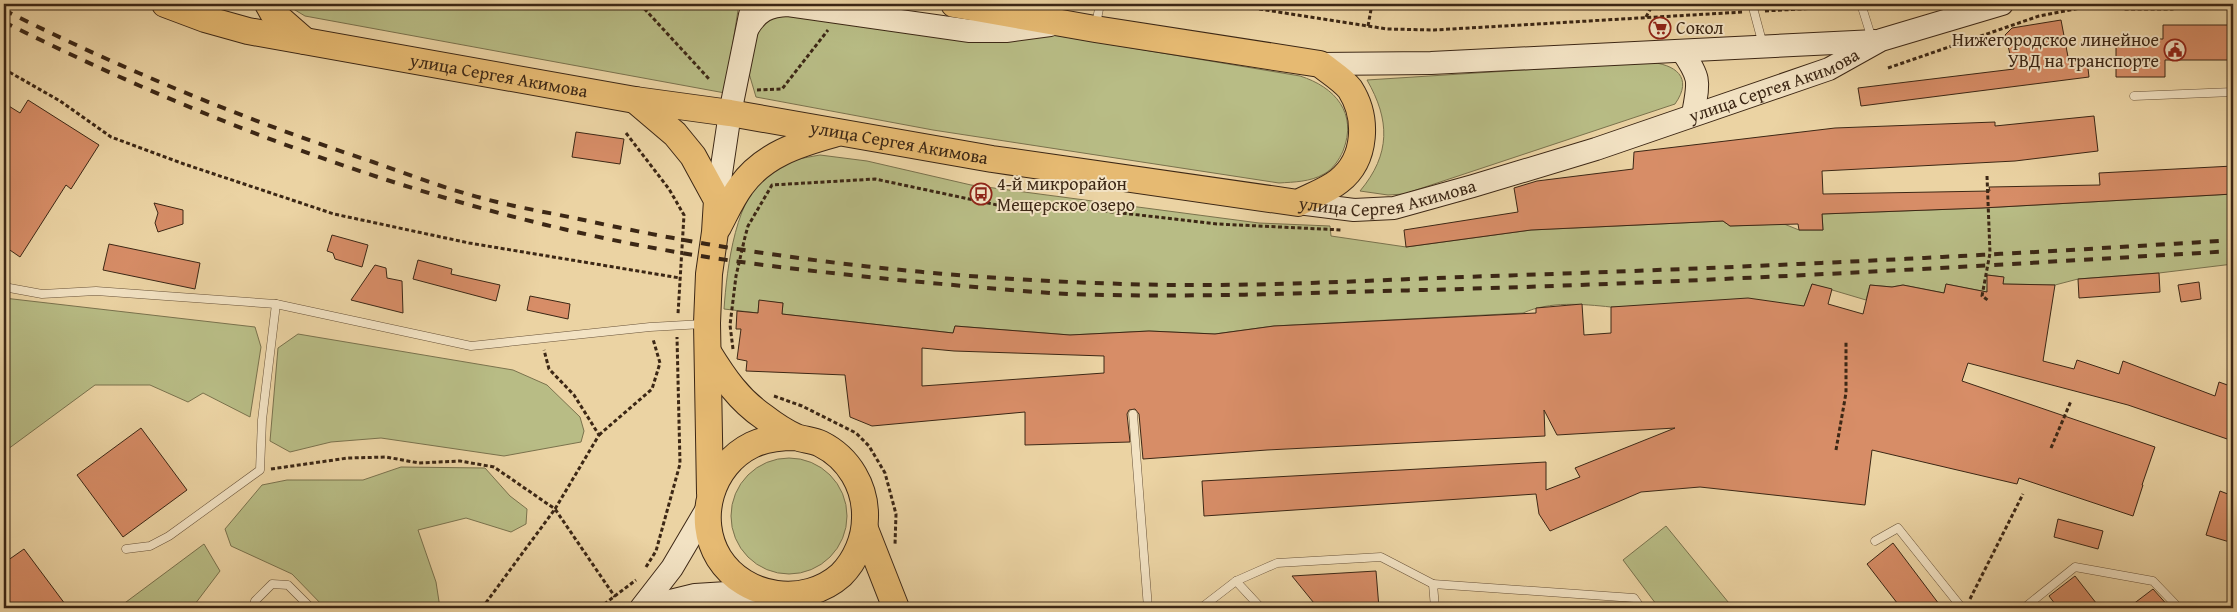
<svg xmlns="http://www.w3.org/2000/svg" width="2237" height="612" font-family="'Gentium Book Plus',serif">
<rect width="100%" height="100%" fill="#ebd3a3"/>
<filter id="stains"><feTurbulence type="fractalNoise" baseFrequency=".004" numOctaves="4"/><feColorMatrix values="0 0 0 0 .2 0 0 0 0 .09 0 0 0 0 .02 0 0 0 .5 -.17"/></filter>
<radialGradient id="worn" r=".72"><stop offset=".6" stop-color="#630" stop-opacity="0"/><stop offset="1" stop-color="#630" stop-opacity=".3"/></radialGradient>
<!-- green -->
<g fill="#b8bc85" stroke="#7a724d">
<polygon points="285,4 739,4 725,93 305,16"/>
<path d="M770 12 1048 34 1300 76C1335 87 1358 113 1343 151 1339 160 1333 169 1324 174 1310 182 1294 182 1279 183L933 130 756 97 748 70 754 35Z"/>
<path d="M1648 62C1675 64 1694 77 1675 104L1404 194 1388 195 1360 191C1391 154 1390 120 1367 80Z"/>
<path d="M820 155 867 161 971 185 1259 223 1330 226 1331 236 1406 247 1531 230 1723 221 1730 226 1784 224 1799 230H1823L1822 214 1982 208 2233 194V264L2159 273 2078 279 2055 285 2003 284V277L1988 275 1987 292 1946 284 1944 293 1903 285 1892 287 1870 285 1866 300 1812 284 1804 306 1611 307C1582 304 1550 301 1523 313L1274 326 1215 334 1149 331 1070 335 955 326 953 333 782 314 783 303 759 301 758 313 724 309C727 268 735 193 773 169 787 160 804 158 820 155Z"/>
<polygon points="4,298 255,327 261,347 250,417 203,393 188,402 150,385 95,385 4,452"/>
<polygon points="298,334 513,370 547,385 580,417 584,431 581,442 504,456 381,438 331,442 290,452 270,441 278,348"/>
<circle cx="789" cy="516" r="58"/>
<polygon points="401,467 485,468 510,496 527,509 526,524 511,532 466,518 418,530 436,582 440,608 325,608 292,574 231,546 225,529 262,485 287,480 363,480"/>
<polygon points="1666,526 1733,608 1659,608 1623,560"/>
<polygon points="204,544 220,571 192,608 118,608"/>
</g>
<!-- building -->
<g fill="#d78d67" stroke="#3c2715" fill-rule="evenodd">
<polygon points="2061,20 2069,62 2087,60 2089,77 1861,106 1858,88 2014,69 2005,35 2012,28"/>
<polygon points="2163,25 2233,25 2233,60 2165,60 2165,77 2116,77 2116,39 2163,39"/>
<polygon points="28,100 99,145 71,189 66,185 20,257 4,246 4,103 20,113"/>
<polygon points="2094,116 2098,151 2015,161 1822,171 1823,194 1990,191 1989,187 2100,185 2099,173 2233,166 2233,194 1982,208 1822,214 1823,230 1799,230 1798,224 1730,226 1723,221 1531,230 1406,247 1404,230 1518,212 1514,188 1537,181 1633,169 1634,152 1835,128 1995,122 1995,126"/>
<polygon points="576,132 624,139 620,164 572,157"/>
<polygon points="154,203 183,210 183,224 158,232 155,223 158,213"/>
<polygon points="332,235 368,245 362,267 335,259 333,253 327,251"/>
<polygon points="109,244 200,263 195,289 103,270"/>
<polygon points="418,260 452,269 451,274 500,285 496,301 413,279"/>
<polygon points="375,265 386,268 387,278 402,281 403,313 351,300"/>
<polygon points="2159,273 2160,292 2079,298 2078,279"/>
<path d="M1987 275 2004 277 2003 284 2055 285 2043 361 2074 369 2077 360 2119 374 2123 361 2215 396 2219 382 2233 387V441L2128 405 1968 363 1962 381 2155 447 2142 485H2143L2133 516 2019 478 2017 484 1872 450 1865 505 1700 487 1641 492 1550 531 1539 514 1536 494 1204 516 1202 481 1546 462V490L1580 477 1575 468 1675 428 1557 435 1544 410 1545 436 1267 450 1143 459 1139 414 1135 409 1129 410 1127 414 1130 442 1025 445V412L872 426 850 417 845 375 746 371 747 361 737 359 741 329H736L737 311 758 313 759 300 783 303 782 314 953 333 955 326 1070 335 1149 331 1215 334 1274 326 1536 313V308L1582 304 1584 335 1611 333V307L1748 298 1804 306 1812 284 1832 289 1828 304 1863 314 1870 285 1892 287 1903 285 1944 293 1946 284 1987 292ZM922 348 954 351 1104 356V373L922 386Z"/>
<polygon points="2199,282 2201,299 2181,302 2178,285"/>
<polygon points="530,296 570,304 568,319 527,310"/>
<polygon points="141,428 187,490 123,537 77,475"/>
<polygon points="2220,491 2233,496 2233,543 2206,535"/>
<polygon points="2058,519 2103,531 2098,549 2054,537"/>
<polygon points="1893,543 1942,608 1901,608 1867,564"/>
<polygon points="24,549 68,608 4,608 4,563"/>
<polygon points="1376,571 1379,608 1318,608 1292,576"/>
<polygon points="2075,576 2100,608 2058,608 2049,596"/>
<polygon points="2153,589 2170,608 2128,608"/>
</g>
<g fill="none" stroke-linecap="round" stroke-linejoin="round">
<!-- service casing -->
<g stroke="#685238" stroke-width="9">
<g id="service">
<polyline points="1752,4 1763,45"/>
<polyline points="1861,4 1872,39"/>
<polyline points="1096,24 1100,4"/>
<polyline points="2134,96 2233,92"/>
<polyline points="4,287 42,294 96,291 276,304 471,346 650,327 703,324"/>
<polyline points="1133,414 1148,608"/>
<polyline points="1875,541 1898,528 1962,608"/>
<polyline points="126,549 150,546 169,536 260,470 262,420 276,304"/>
<polyline points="1236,581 1277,563 1381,557 1433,584"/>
<polyline points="253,608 255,601 272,584 288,585 311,608"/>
<polyline points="1201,608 1236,581 1261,608"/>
<polyline points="1435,608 1433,584 1634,598 1641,608"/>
<polyline points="2024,608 2075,567 2153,581 2179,608"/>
</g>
</g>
<!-- secondary casing -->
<g stroke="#3c2715" stroke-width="24">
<g id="secondary">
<path d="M748 28C758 11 768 6 788 5L970 31H1006L1050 25"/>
<path d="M1682 51C1701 79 1699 81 1693 114"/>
<polyline points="1320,64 1431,63 1875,41"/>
<polyline points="717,200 730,113 750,15"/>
<path id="s1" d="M1298 203 1354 210 1394 208 1473 186 1596 149 1829 69 1881 40 2002 4"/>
<polyline points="641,608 672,568 708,507"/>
<polyline points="642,608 695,595 759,591"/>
</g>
</g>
<!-- primary casing -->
<g stroke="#3c2715" stroke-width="28">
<g id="primary">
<path id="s2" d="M165 4 205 19 248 31 635 100 730 113 992 159 1298 203C1311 196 1328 190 1339 181 1367 159 1368 117 1350 89 1343 80 1330 72 1320 64L1095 29 954 4"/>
<polyline points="268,4 273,13 305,41"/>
<polyline points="635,100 675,134 693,156 717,200 715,232 709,274 707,323 710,493"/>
<path d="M718 227C725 214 732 198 741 186 763 155 798 144 834 134"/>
<path d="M708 352C724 378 739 400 764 417 773 424 785 432 796 437 804 440 813 440 821 444 849 458 866 487 865 518 865 538 856 560 841 575 805 607 745 599 719 558 695 519 711 465 752 445 766 438 781 437 796 437"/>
<polyline points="865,529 896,608"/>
</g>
</g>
<!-- path -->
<g stroke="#3c2715" stroke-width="3" stroke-dasharray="4 2.5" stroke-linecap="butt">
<polyline points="640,4 710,80"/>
<polyline points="1227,4 1387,29 1434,30 1743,12"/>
<polyline points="1872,4 1882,4"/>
<polyline points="2215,4 2233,8"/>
<polyline points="1765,11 1851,6"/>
<polyline points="1646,17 1653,4"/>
<polyline points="1368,26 1372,4"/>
<polyline points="1888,68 2039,16 2101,4 2124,9 2172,9 2201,4"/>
<polyline points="4,69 60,101 111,137 184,164 334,214 469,243 680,278"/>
<polyline points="757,90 782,89 828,30"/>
<polyline points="626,133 669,189 684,215 678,314"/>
<polyline points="1987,176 1990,253 1982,296 1989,301"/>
<polyline points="733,349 730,325 736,276 745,237 748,226 772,185 875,179 1002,206 1078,208 1217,224 1342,230"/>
<polyline points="774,396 802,406 856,433 869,446 885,473 896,514 895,545"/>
<polyline points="599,435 652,389 660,363 653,339"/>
<polyline points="2051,448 2071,401"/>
<polyline points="1836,450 1846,393 1846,342"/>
<polyline points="271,469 348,458 386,457 419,463 460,461 494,467 555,509 599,435 574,395 549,369 544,350"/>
<polyline points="646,567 656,551 680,464 677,337"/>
<polyline points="1970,599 2023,494"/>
<polyline points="482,608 555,509 615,597"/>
<polyline points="599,608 636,580"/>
</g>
<!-- service -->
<use href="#service" stroke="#f2e2c3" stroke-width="8"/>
<!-- secondary -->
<use href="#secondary" stroke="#f2e2c3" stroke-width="22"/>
<!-- primary -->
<use href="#primary" stroke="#e6ba72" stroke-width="26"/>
<!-- rail -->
<g stroke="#3c2715" stroke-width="4" stroke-dasharray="9 9" stroke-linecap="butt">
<path d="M4 10C123 70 246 120 373 162 405 173 438 186 471 195 511 207 553 213 593 222 768 260 947 279 1126 284 1247 288 1370 280 1491 276 1739 268 1986 256 2233 240"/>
<path d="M4 22C204 122 417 202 638 245 724 262 811 271 898 280 955 285 1012 291 1069 294 1187 298 1305 293 1423 290 1693 283 1963 267 2233 251"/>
</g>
</g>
<!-- icons -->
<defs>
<g id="supermarket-ring" transform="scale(1.125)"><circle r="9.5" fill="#f2e2c3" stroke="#8f2418" stroke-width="1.5"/><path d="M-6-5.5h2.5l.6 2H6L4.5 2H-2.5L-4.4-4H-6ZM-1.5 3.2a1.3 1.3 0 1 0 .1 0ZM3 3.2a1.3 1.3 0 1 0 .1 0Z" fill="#8f2418"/></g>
<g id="civic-ring" transform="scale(1.125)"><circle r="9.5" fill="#f2e2c3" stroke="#8f2418" stroke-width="1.5"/><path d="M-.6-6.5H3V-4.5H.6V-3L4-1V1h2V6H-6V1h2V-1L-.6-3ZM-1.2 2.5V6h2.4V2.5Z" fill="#8f2418"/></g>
<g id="bus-ring" transform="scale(1.125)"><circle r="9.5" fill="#f2e2c3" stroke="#8f2418" stroke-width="1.5"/><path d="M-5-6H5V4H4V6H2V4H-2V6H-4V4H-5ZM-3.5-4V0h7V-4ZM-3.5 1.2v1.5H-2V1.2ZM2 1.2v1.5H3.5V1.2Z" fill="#8f2418"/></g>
</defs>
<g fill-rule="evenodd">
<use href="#supermarket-ring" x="1660" y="28"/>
<use href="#civic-ring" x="2175" y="50"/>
<use href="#bus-ring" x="981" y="194"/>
</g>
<g text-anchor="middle" stroke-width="4" stroke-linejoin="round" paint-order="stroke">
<!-- poi labels -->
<g font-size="18" fill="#3c2715" stroke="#f2e2c3" text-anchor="start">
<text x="1676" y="34">Сокол</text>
<text x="2159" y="46" text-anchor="end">Нижегородское линейное<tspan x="2159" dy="21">УВД на транспорте</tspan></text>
<text x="997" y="190">4-й микрорайон<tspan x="997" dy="21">Мещерское озеро</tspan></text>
</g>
<!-- street labels -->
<g font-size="18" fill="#3c2715" stroke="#f2e2c3">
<text dy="6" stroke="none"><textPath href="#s2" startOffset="342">улица Сергея Акимова</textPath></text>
<text dy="6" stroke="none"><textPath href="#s1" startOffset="496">улица Сергея Акимова</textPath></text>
<text dy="6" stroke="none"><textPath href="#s2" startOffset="748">улица Сергея Акимова</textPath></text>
<text dy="6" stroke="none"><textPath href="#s1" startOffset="91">улица Сергея Акимова</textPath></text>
</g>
</g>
<!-- margin -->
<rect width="2237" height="612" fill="none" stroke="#ebd3a3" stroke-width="20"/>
<rect x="5" y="5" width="2227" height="602" fill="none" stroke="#3c2715" stroke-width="2.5"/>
<rect x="10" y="10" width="2217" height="592" fill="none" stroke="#3c2715"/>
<rect width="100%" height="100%" filter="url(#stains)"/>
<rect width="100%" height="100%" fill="url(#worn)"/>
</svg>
